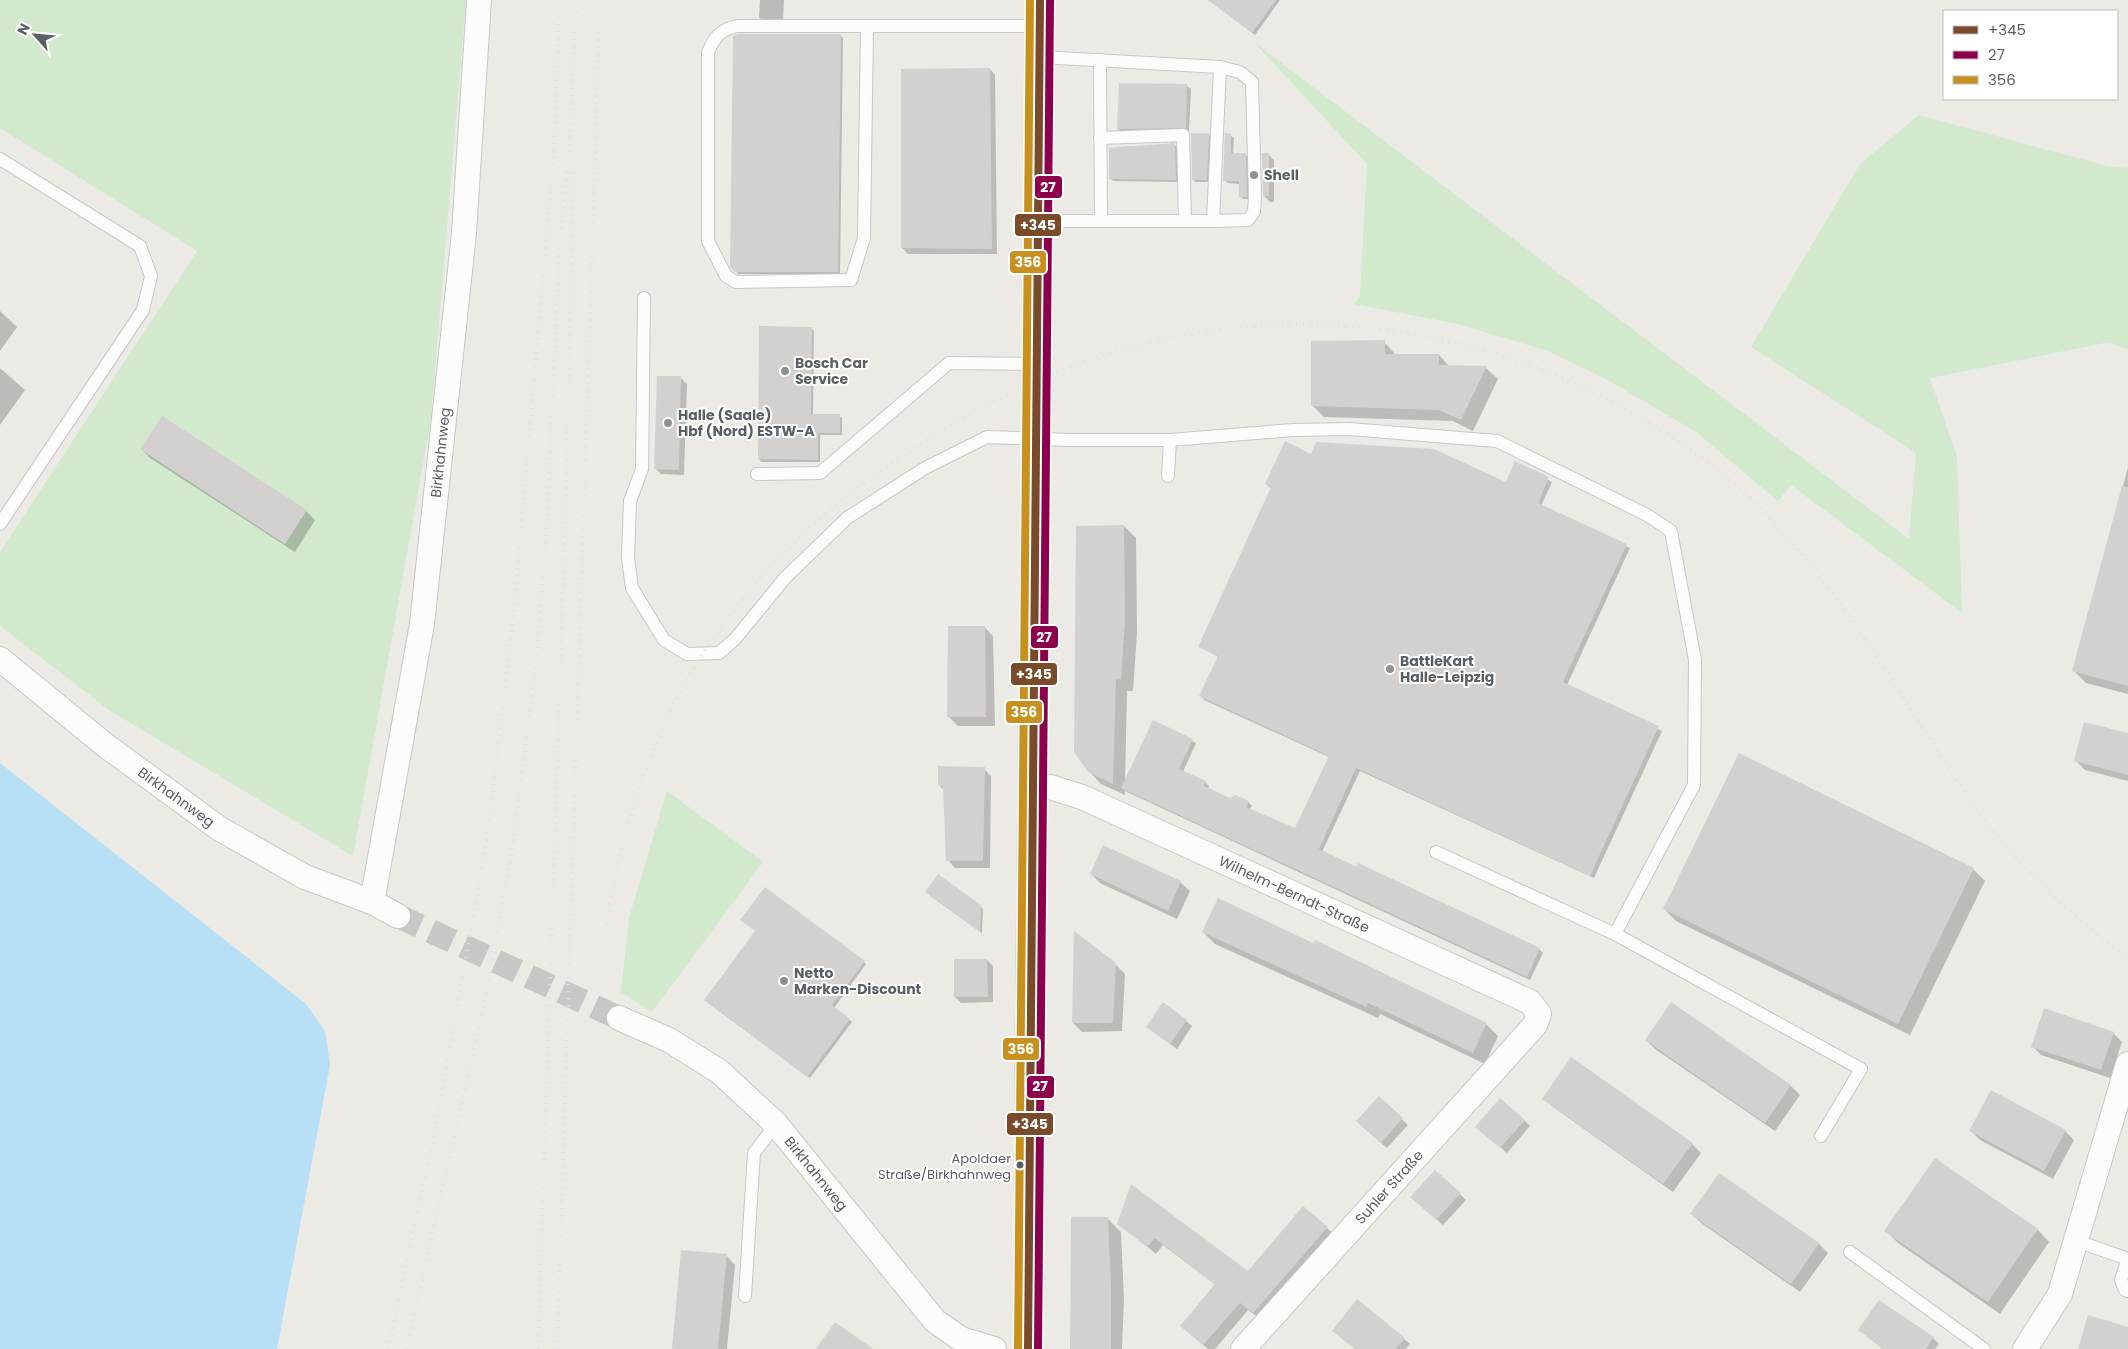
<svg xmlns="http://www.w3.org/2000/svg" width="2128" height="1349" font-family="Poppins,sans-serif">
<rect width="100%" height="100%" fill="#ebeae5"/>
<!-- green -->
<g fill="#d2e9ce">
<polygon points="0,0 466,0 431,419 353,856 109,710 0,626 0,552 197,251 0,128"/>
<polygon points="1254,42 1909,539 1916,453 1751,347 1860,164 1919,115 2107,166 2128,168 2128,350 2110,342 1930,378 1957,457 1962,613 1791,485 1778,501 1696,432 1606,379 1548,351 1458,324 1354,304 1360,296 1367,164"/>
<polygon points="667,791 763,862 652,1012 621,992 629,918"/>
</g>
<!-- water -->
<polygon fill="#b7e0f7" points="0,763 306,1004 325,1031 330,1065 277,1349 0,1349"/>
<!-- shadow -->
<g fill="#0003">
<polygon points="760,0 784,0 783,23 765,23 759,17"/>
<polygon points="1209,0 1280,0 1255,35"/>
<polygon points="840,35 843,38 840,274 738,274 732,266"/>
<polygon points="990,69 995,75 997,254 908,254 902,248"/>
<polygon points="1187,86 1191,89 1189,131 1122,132 1118,129"/>
<polygon points="1208,134 1211,137 1209,182 1196,182 1193,180"/>
<polygon points="1230,135 1234,138 1233,154 1245,154 1248,157 1250,199 1243,199 1240,196 1240,184 1228,183 1224,180"/>
<polygon points="1175,145 1177,147 1178,182 1113,181 1110,178 1118,147"/>
<polygon points="1268,154 1274,160 1274,202 1270,202 1264,196"/>
<polygon points="0,311 17,327 0,351"/>
<polygon points="811,328 814,331 813,416 839,416 842,418 842,435 820,435 820,462 761,462 759,459"/>
<polygon points="1384,342 1396,355 1439,355 1450,367 1486,368 1498,379 1473,431 1453,421 1324,417 1312,405"/>
<polygon points="0,368 25,390 0,425"/>
<polygon points="681,378 687,384 684,475 661,474 655,468"/>
<polygon points="141,449 306,511 315,520 295,552 150,458"/>
<polygon points="1312,456 1506,483 1516,463 1552,482 1541,506 1630,548 1567,685 1662,731 1594,878 1360,771 1322,852 1539,949 1543,953 1530,980 1125,791 1125,795 1101,784 1089,771 1124,526 1136,538 1137,633 1133,691 1127,691 1125,783 1153,722 1196,743 1183,772 1205,782 1209,786 1208,789 1230,799 1248,802 1252,806 1249,810 1295,829 1329,757 1204,700 1201,696 1218,657 1200,646 1272,489 1266,484"/>
<polygon points="2128,467 2128,694 2086,683 2074,671"/>
<polygon points="984,627 993,636 995,726 958,726 949,717"/>
<polygon points="2128,735 2128,781 2085,770 2076,761"/>
<polygon points="984,769 991,776 990,868 955,868 948,860 945,791 939,785"/>
<polygon points="1973,869 1985,881 1910,1035 1676,921 1664,909"/>
<polygon points="1091,874 1180,882 1190,891 1177,919 1100,883"/>
<polygon points="929,895 980,906 983,909 982,933"/>
<polygon points="1203,932 1486,1024 1498,1036 1485,1064 1380,1014 1378,1018 1215,944"/>
<polygon points="987,960 993,966 993,1002 961,1003 955,997"/>
<polygon points="864,962 866,964 834,1008 852,1022 810,1078 708,1003"/>
<polygon points="1115,964 1125,974 1122,1031 1082,1032 1073,1023"/>
<polygon points="1671,1004 1791,1086 1800,1095 1775,1131 1655,1049 1646,1040"/>
<polygon points="1186,1021 1192,1026 1177,1049 1147,1027"/>
<polygon points="2113,1033 2122,1042 2110,1078 2041,1055 2032,1046"/>
<polygon points="1379,1097 1408,1125 1387,1148 1363,1127"/>
<polygon points="1544,1098 1692,1144 1701,1153 1673,1192 1553,1107"/>
<polygon points="1524,1120 1530,1126 1507,1153 1483,1132"/>
<polygon points="1971,1131 2065,1131 2074,1140 2053,1179 1980,1140"/>
<polygon points="1719,1175 1819,1244 1828,1253 1800,1292 1701,1223 1692,1214"/>
<polygon points="1460,1194 1466,1200 1443,1225 1418,1203"/>
<polygon points="1108,1219 1121,1232 1124,1300 1122,1349 1070,1349"/>
<polygon points="1119,1223 1248,1273 1327,1228 1335,1236 1262,1320 1248,1310 1215,1349 1208,1349 1190,1334 1216,1285 1163,1245 1156,1254"/>
<polygon points="2037,1229 2049,1242 2000,1314 1898,1243 1886,1231"/>
<polygon points="726,1255 735,1265 727,1349 674,1349"/>
<polygon points="1859,1330 1933,1338 1939,1344 1935,1349 1883,1349"/>
<polygon points="1404,1339 1410,1344 1406,1349 1355,1349"/>
</g>
<!-- building -->
<g fill="#d3d1cf">
<polygon points="1208,0 1276,0 1252,33"/>
<polygon points="738,34 841,34 838,272 735,272 730,267 733,36"/>
<polygon points="990,68 992,249 901,248 901,69"/>
<polygon points="1119,83 1187,84 1186,128 1117,129"/>
<polygon points="1191,133 1209,133 1207,180 1192,180"/>
<polygon points="1225,133 1231,134 1231,153 1246,153 1247,197 1239,197 1239,181 1223,181"/>
<polygon points="1175,143 1176,180 1109,179 1109,148"/>
<polygon points="1262,153 1269,153 1269,196 1263,196"/>
<polygon points="759,326 812,327 811,414 840,414 840,433 818,433 818,460 758,459"/>
<polygon points="1385,340 1385,354 1439,354 1439,365 1487,366 1461,420 1439,410 1311,406 1311,341"/>
<polygon points="657,376 681,376 679,470 654,469"/>
<polygon points="162,416 307,510 285,544 140,449"/>
<polygon points="1285,441 1311,454 1316,442 1434,449 1506,482 1515,461 1549,477 1538,503 1627,544 1563,682 1659,726 1590,876 1356,768 1319,849 1357,867 1358,863 1540,948 1527,977 1121,788 1153,720 1193,739 1179,769 1206,781 1204,786 1230,798 1235,795 1249,801 1246,807 1295,828 1329,756 1199,696 1218,656 1198,647 1271,487 1265,484"/>
<polygon points="2122,486 2128,487 2128,686 2072,671"/>
<polygon points="1124,525 1125,620 1121,680 1116,679 1113,784 1088,772 1074,752 1076,526"/>
<polygon points="948,626 985,626 986,717 947,717"/>
<polygon points="2084,722 2128,733 2128,775 2074,761"/>
<polygon points="1739,753 1974,868 1898,1024 1663,909"/>
<polygon points="938,766 985,767 983,861 946,861 943,786 938,785"/>
<polygon points="1103,845 1181,881 1168,911 1090,874"/>
<polygon points="938,874 981,905 980,932 925,892"/>
<polygon points="765,887 865,961 832,1005 850,1019 807,1077 704,1000 755,931 740,920"/>
<polygon points="1218,898 1313,943 1315,940 1487,1023 1473,1053 1368,1003 1366,1007 1202,932"/>
<polygon points="1074,931 1116,963 1113,1023 1072,1023"/>
<polygon points="954,959 987,959 988,997 954,997"/>
<polygon points="1163,1002 1187,1020 1170,1044 1146,1027"/>
<polygon points="1671,1002 1791,1085 1765,1123 1645,1040"/>
<polygon points="2044,1008 2114,1032 2101,1070 2031,1047"/>
<polygon points="1571,1057 1693,1143 1663,1184 1542,1099"/>
<polygon points="1991,1090 2066,1130 2044,1171 1969,1131"/>
<polygon points="1379,1096 1403,1118 1381,1143 1356,1121"/>
<polygon points="1500,1098 1525,1120 1500,1148 1475,1127"/>
<polygon points="1935,1158 2038,1229 1988,1302 1884,1231"/>
<polygon points="1435,1170 1461,1193 1436,1220 1410,1197"/>
<polygon points="1719,1173 1819,1243 1791,1284 1690,1214"/>
<polygon points="1131,1184 1248,1271 1303,1206 1328,1227 1253,1313 1240,1303 1203,1345 1180,1326 1215,1284 1155,1238 1147,1247 1117,1224"/>
<polygon points="1071,1217 1108,1217 1111,1286 1111,1349 1070,1349"/>
<polygon points="681,1250 727,1254 718,1349 672,1349"/>
<polygon points="1357,1299 1405,1338 1396,1349 1355,1349 1332,1331"/>
<polygon points="1879,1300 1934,1337 1926,1349 1884,1349 1858,1330"/>
<polygon points="2088,1315 2128,1327 2128,1349 2078,1349"/>
<polygon points="835,1322 873,1349 816,1349"/>
</g>
<g fill="none" stroke-linecap="round" stroke-linejoin="round">
<!-- minor-tunnel -->
<polyline stroke="#c7c7c5" stroke-width="24" stroke-dasharray="24 12" stroke-linecap="butt" points="398,916 619,1018"/>
<!-- service casing -->
<g stroke="#c8c8c7" stroke-width="14">
<g id="service">
<path d="M867 26 864 238 851 280 736 282 726 276 708 241V52C715 36 720 30 737 26H1040"/>
<polyline points="1040,57 1220,67 1213,221 1185,221"/>
<polyline points="1100,60 1101,221"/>
<polyline points="0,159 140,246 151,276 143,310 0,524"/>
<polyline points="1037,221 1185,221 1183,135 1100,138"/>
<polyline points="1213,221 1248,220 1254,212 1255,197 1252,82 1240,72 1220,67"/>
<polyline points="644,298 642,469 630,501 628,558 632,588 664,640 687,654 719,653 735,639 785,578 847,518 925,468 987,437 1070,440 1170,440 1293,430 1349,429 1497,441 1647,515 1671,531 1695,660 1694,785 1615,934 1436,852"/>
<polyline points="757,474 820,473 949,363 1035,364"/>
<polyline points="1168,476 1170,440"/>
<polyline points="1615,934 1861,1069 1821,1136"/>
<polyline points="2077,1241 2128,1259"/>
<polyline points="1850,1252 1984,1349"/>
<polyline points="2128,1259 2121,1280 2125,1290 2128,1291"/>
<polyline points="745,1296 754,1153 776,1124"/>
</g>
</g>
<!-- minor casing -->
<g stroke="#c8c8c7" stroke-width="26">
<g id="minor">
<path id="s1" d="M0 659 105 745 220 829 305 877 372 902 398 916"/>
<path id="s2" d="M1032 788 1050 787 1082 797 1530 1002 1539 1014 1535 1025 1243 1349"/>
<path id="s3" d="M372 902 422 624 464 233 479 0"/>
<path id="s4" d="M619 1018 669 1040 720 1072 776 1124 935 1321 961 1339 994 1349"/>
<polyline points="2025,1349 2060,1294 2128,1064"/>
</g>
</g>
<!-- tertiary casing -->
<g stroke="#c8c8c7" stroke-width="29">
<polyline id="tertiary" points="1028,1349 1029,1054 1040,0"/>
</g>
<!-- service -->
<use href="#service" stroke="#fcfcfb" stroke-width="12"/>
<!-- minor -->
<use href="#minor" stroke="#fcfcfb" stroke-width="24"/>
<!-- tertiary -->
<use href="#tertiary" stroke="#fcfcfb" stroke-width="28"/>
<!-- rail -->
<g stroke="#e2e2e2" stroke-width="4" stroke-dasharray="1 6" stroke-linecap="butt">
<path d="M607 925C622 825 654 724 711 641 763 565 831 504 907 453 982 403 1066 361 1155 341 1345 297 1545 342 1702 458 1801 531 1860 631 1926 733 1952 774 1979 816 2011 853 2046 892 2086 927 2128 958"/>
<polyline points="388,1349 436,1125 478,891 491,808 513,618 554,153 560,0"/>
<polyline points="406,1349 484,1006 513,844 536,662 546,540 560,242 569,148 577,0"/>
<polyline points="538,1349 565,527 574,167"/>
<polyline points="557,1349 600,0"/>
</g>
<!-- bus-1 casing -->
<g stroke="#fff" stroke-width="11">
<polyline id="bus-1" points="1028,1349 1040,0"/>
</g>
<!-- bus-2 casing -->
<g stroke="#fff" stroke-width="11">
<polyline id="bus-2" points="1038,1349 1050,0"/>
</g>
<!-- bus-3 casing -->
<g stroke="#fff" stroke-width="11">
<polyline id="bus-3" points="1018,1349 1030,0"/>
</g>
<!-- bus-1 -->
<use href="#bus-1" stroke="#7a4b2a" stroke-width="8"/>
<!-- bus-2 -->
<use href="#bus-2" stroke="#8d004b" stroke-width="8"/>
<!-- bus-3 -->
<use href="#bus-3" stroke="#c8911e" stroke-width="8"/>
</g>
<!-- markers -->
<g fill="#8d9091" stroke="#fff" stroke-width="2">
<circle cx="1254" cy="175" r="5"/>
<circle cx="785" cy="371" r="5"/>
<circle cx="668" cy="423" r="5"/>
<circle cx="1390" cy="669" r="5"/>
<circle cx="784" cy="981" r="5"/>
</g>
<circle fill="#5a5f64" stroke="#fff" stroke-width="2" cx="1020" cy="1165" r="4.5"/>
<g text-anchor="middle" stroke-width="4" stroke-linejoin="round" paint-order="stroke">
<!-- bus labels -->
<g font-size="13" fill="#5a5f64" stroke="#fff" text-anchor="end">
<text x="1011" y="1163">Apoldaer<tspan x="1011" dy="16">Straße/Birkhahnweg</tspan></text>
</g>
<!-- poi labels -->
<g font-size="14" font-weight="bold" fill="#5a5f64" stroke="#fff" text-anchor="start">
<text x="1264" y="180">Shell</text>
<text x="795" y="368">Bosch Car<tspan x="795" dy="16">Service</tspan></text>
<text x="678" y="420">Halle (Saale)<tspan x="678" dy="16">Hbf (Nord) ESTW-A</tspan></text>
<text x="1400" y="666">BattleKart<tspan x="1400" dy="16">Halle-Leipzig</tspan></text>
<text x="794" y="978">Netto<tspan x="794" dy="16">Marken-Discount</tspan></text>
</g>
<!-- street labels -->
<g font-size="14" fill="#5a5f64" stroke="#fff">
<text dy="5" stroke="none"><textPath href="#s3" startOffset="455">Birkhahnweg</textPath></text>
<text dy="5" stroke="none"><textPath href="#s1" startOffset="224">Birkhahnweg</textPath></text>
<text dy="5" stroke="none"><textPath href="#s2" startOffset="285">Wilhelm-Berndt-Straße</textPath></text>
<text dy="5" stroke="none"><textPath href="#s4" startOffset="255">Birkhahnweg</textPath></text>
<text transform="translate(1389 1187) rotate(-48)" y="5">Suhler Straße</text>
</g>
</g>
<g stroke="#fff" stroke-width="2">
<rect x="1034" y="175" width="29" height="24" rx="5" fill="#8d004b"/>
<rect x="1014" y="213" width="48" height="24" rx="5" fill="#7a4b2a"/>
<rect x="1009" y="250" width="38" height="24" rx="5" fill="#c8911e"/>
<rect x="1030" y="625" width="29" height="24" rx="5" fill="#8d004b"/>
<rect x="1010" y="662" width="48" height="24" rx="5" fill="#7a4b2a"/>
<rect x="1005" y="700" width="38" height="24" rx="5" fill="#c8911e"/>
<rect x="1002" y="1037" width="38" height="24" rx="5" fill="#c8911e"/>
<rect x="1026" y="1075" width="29" height="24" rx="5" fill="#8d004b"/>
<rect x="1006" y="1112" width="48" height="24" rx="5" fill="#7a4b2a"/>
</g>
<g font-size="14" text-anchor="middle" font-weight="bold" fill="#fff">
<text x="1048" y="192">27</text>
<text x="1038" y="230">+345</text>
<text x="1028" y="267">356</text>
<text x="1044" y="642">27</text>
<text x="1034" y="679">+345</text>
<text x="1024" y="717">356</text>
<text x="1021" y="1054">356</text>
<text x="1040" y="1091">27</text>
<text x="1030" y="1129">+345</text>
</g>
<!-- legend -->
<rect x="1943" y="10" width="175" height="90" fill="#ffffff" stroke="#bdbfc1"/>
<rect x="1953" y="26" width="25" height="8" fill="#7a4b2a" stroke="#bdbfc1"/>
<text x="1988" y="35" font-size="15" fill="#5a5f64">+345</text>
<rect x="1953" y="51" width="25" height="8" fill="#8d004b" stroke="#bdbfc1"/>
<text x="1988" y="60" font-size="15" fill="#5a5f64">27</text>
<rect x="1953" y="76" width="25" height="8" fill="#c8911e" stroke="#bdbfc1"/>
<text x="1988" y="85" font-size="15" fill="#5a5f64">356</text>
<!-- north arrow -->
<g transform="translate(35 35) rotate(297)" stroke="#ffffff" stroke-width="4" paint-order="stroke">
<path d="M0-4L9 19L0 12L-9 19Z" fill="#5a5f64"/>
<text y="-8" font-size="14" font-weight="bold" text-anchor="middle" fill="#5a5f64">N</text>
</g>
</svg>
